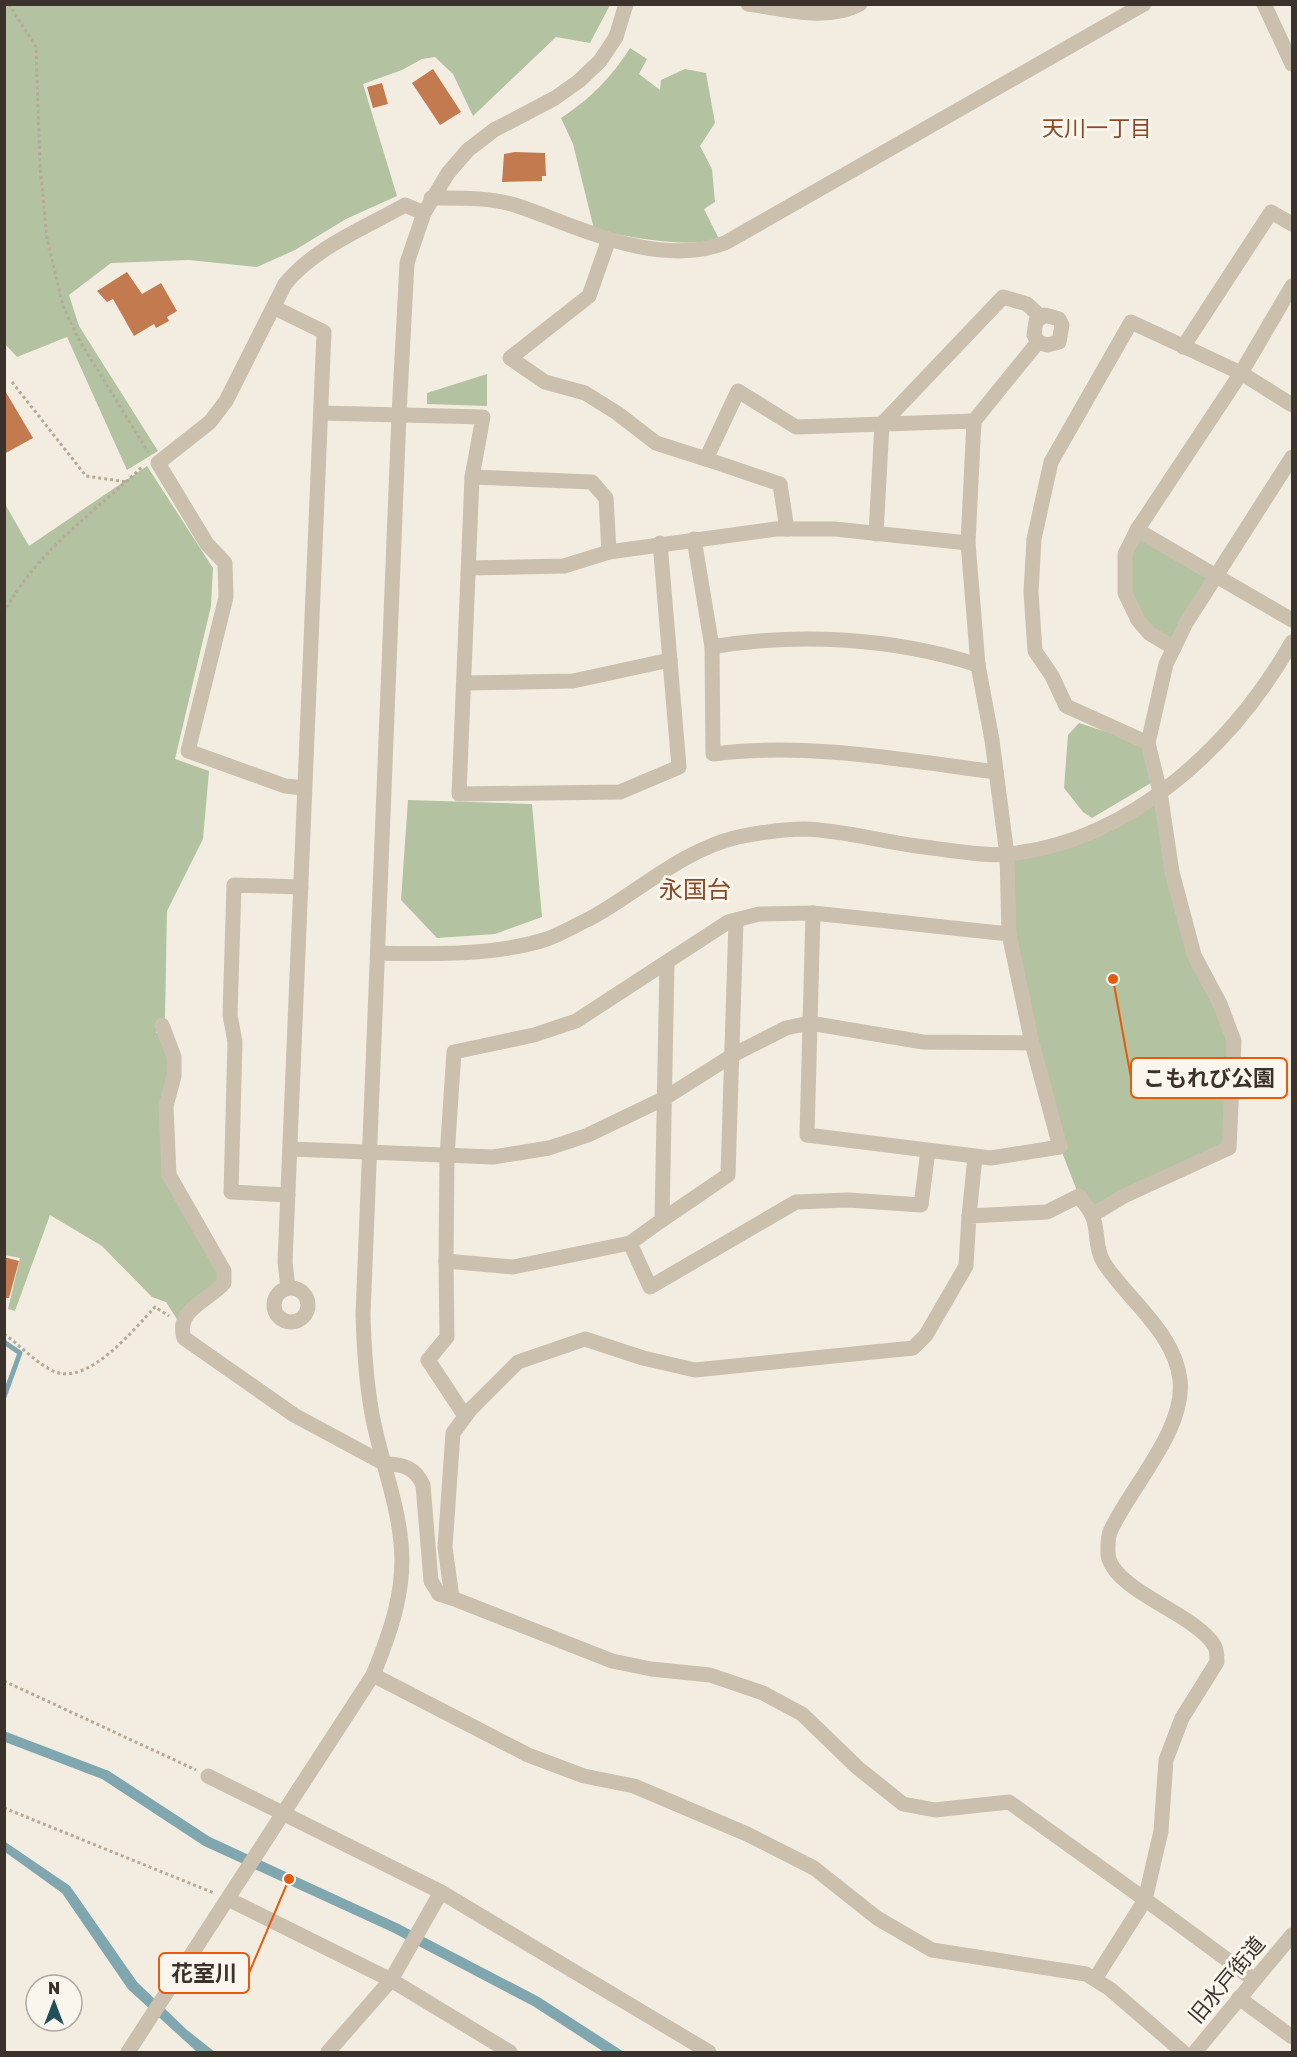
<svg xmlns="http://www.w3.org/2000/svg" width="1297" height="2057" font-family="'Golos Text','Noto Sans JP',sans-serif">
<rect width="100%" height="100%" fill="#f3ede1"/>
<!-- green -->
<g fill="#b3c2a1">
<polygon points="5,4 610,4 610,5 590,43 556,37 473,116 453,74 435,57 422,59 402,70 363,84 397,196 346,219 295,250 257,267 189,260 111,263 69,295 79,326 158,451 127,470 67,337 17,357 5,344"/>
<path d="M630 48 647 59 639 74 660 90 661 80 685 69 706 73 715 123 700 146 712 169 715 202 704 209 720 241C673 246 639 239 594 229L573 144 561 118C590 99 611 78 630 48Z"/>
<polygon points="487,374 487,406 427,404 427,393"/>
<polygon points="147,466 213,568 211,606 175,759 209,771 203,839 167,911 165,1017 156,1032 171,1051 166,1174 221,1275 180,1324 166,1302 152,1297 102,1246 50,1215 15,1311 8,1309 20,1258 4,1255 4,502 29,546"/>
<polygon points="1137,530 1215,575 1174,648 1149,633 1125,593"/>
<polygon points="1079,723 1119,736 1143,748 1156,780 1092,818 1083,812 1064,788 1068,735"/>
<polygon points="1160,792 1194,955 1234,1041 1229,1148 1092,1215 1079,1196 1060,1147 1009,934 1007,855 1057,845"/>
<polygon points="408,800 532,804 542,917 495,934 437,938 401,900"/>
</g>
<!-- water -->
<g fill="#80a7b0">
<polygon points="4,1731 109,1771 210,1837 399,1924 539,1997 624,2052 604,2052 533,2006 392,1932 204,1846 102,1779 5,1742"/>
<polygon points="4,1841 70,1886 137,1982 187,2030 215,2052 197,2052 128,1989 62,1893 5,1852"/>
</g>
<g fill="none" stroke-linecap="round" stroke-linejoin="round">
<!-- stream -->
<polyline stroke="#80a7b0" stroke-width="5" points="4,1342 20,1353 4,1397"/>
</g>
<!-- building -->
<g fill="#c37a4f">
<polygon points="433,69 461,112 440,125 412,83"/>
<polygon points="382,83 388,104 373,108 367,87"/>
<polygon points="515,152 545,153 546,176 542,176 542,181 502,182 504,154"/>
<polygon points="127,272 142,294 161,283 177,311 167,317 169,321 156,328 154,324 134,336 113,299 107,302 97,291"/>
<polygon points="4,389 33,438 4,454"/>
<polygon points="4,1257 19,1261 9,1298 4,1298"/>
</g>
<g fill="none" stroke-linecap="round" stroke-linejoin="round">
<!-- path -->
<g stroke="#b7a997" stroke-width="3" stroke-dasharray="3 3" stroke-linecap="butt">
<polyline points="9,4 36,47 40,166 47,239 63,306 78,338 148,452"/>
<polyline points="12,382 86,476 127,482"/>
<path d="M4 613C36 551 94 513 142 467"/>
<path d="M4 1334C20 1345 36 1363 53 1371 88 1387 134 1329 155 1307L169 1316"/>
<polyline points="4,1681 196,1770"/>
<polyline points="4,1808 214,1893"/>
</g>
<!-- minor -->
<g stroke="#cbbfad" stroke-width="15">
<path d="M748 4C784 9 827 22 860 4"/>
<polyline points="1264,4 1292,64"/>
<path d="M431 198C460 198 490 197 518 206 582 228 657 268 725 243L1144 4"/>
<polyline points="609,239 589,296 510,358 545,382 585,393 617,413 656,443 706,459 738,391 796,427 974,421 968,543 978,665 992,740 1007,855 1009,934 1032,1043 1060,1147 991,1158 807,1135 813,913"/>
<polyline points="275,308 324,332 285,1262 288,1288"/>
<polyline points="1183,347 1271,212 1292,224"/>
<polyline points="321,413 483,417 472,477 459,794 620,792 679,767 660,543"/>
<polyline points="974,421 1038,342 1047,345 1059,342 1062,325 1059,319 1045,315 1036,321 1034,335 1038,342"/>
<polyline points="706,459 780,484 787,529"/>
<polyline points="472,477 592,482 606,498 609,552 776,529 835,529 968,543"/>
<polyline points="1137,530 1292,620"/>
<polyline points="876,534 882,424 1003,297 1027,304 1041,317"/>
<path d="M694 539 712 647 713 754C807 742 902 760 996 772"/>
<polyline points="469,568 564,566 609,552"/>
<path d="M712 647C798 632 895 638 978 665"/>
<polyline points="1174,648 1149,633 1138,620 1125,593 1125,554 1137,530 1241,373 1292,286"/>
<polyline points="464,683 573,681 670,660"/>
<polyline points="1148,743 1066,706 1052,676 1035,651 1031,592 1034,539 1051,462 1131,322 1241,373 1292,405"/>
<path d="M304 788 285 786 188 751 226 597 225 563 207 544 158 463 210 422 226 401 285 284C315 247 365 228 405 205L424 213"/>
<path d="M378 953C432 954 494 956 547 939 561 934 576 925 589 919 639 892 680 851 738 837 758 833 784 829 804 829 841 830 880 841 917 846 942 849 985 857 1009 854 1132 841 1233 745 1292 642"/>
<polyline points="667,963 662,1220 630,1243 513,1267 446,1261 447,1156 454,1052 534,1035 576,1021 728,922 759,914 813,913 1009,934"/>
<path d="M162 1025 174 1057V1076L166 1106 169 1175 224 1271V1283C208 1301 175 1310 184 1338L294 1415 385 1464C404 1464 415 1468 423 1485L431 1581 439 1594 452 1598"/>
<polyline points="291,1149 493,1157 549,1148 588,1135 665,1098 733,1055 786,1028 810,1023 923,1042 1032,1043"/>
<polyline points="288,1195 231,1192 235,1042 230,1015 234,885 301,887"/>
<polyline points="1092,1215 1124,1196 1229,1148 1234,1041 1220,1004 1194,955 1172,872 1160,792 1148,743 1166,664 1186,623 1292,457"/>
<polyline points="969,1216 975,1157"/>
<polyline points="662,1220 728,1175 736,920"/>
<polyline points="630,1243 650,1287 796,1202 848,1200 921,1205 928,1151"/>
<polyline points="446,1261 447,1337 428,1360 465,1416"/>
<circle cx="291" cy="1305" r="17"/>
<polyline points="373,1675 528,1755 584,1776 634,1786 747,1834 814,1868 877,1918 932,1950 1086,1974 1110,1989 1183,2052"/>
<polyline points="208,1776 441,1892 709,2052"/>
<polyline points="228,1899 391,1980 510,2052"/>
<path d="M1095 1979 1145 1900 1161 1831 1166 1760 1182 1718 1217 1662C1217 1657 1217 1649 1214 1645 1196 1615 1119 1592 1109 1559 1107 1553 1108 1537 1110 1532 1128 1490 1186 1430 1180 1380 1175 1333 1128 1300 1104 1263 1094 1247 1099 1230 1092 1215 1089 1208 1083 1202 1079 1196L1047 1212 969 1216 966 1266 926 1335 913 1348 695 1370 643 1358 585 1339 518 1362 470 1410 453 1433 445 1547 452 1598 612 1661 651 1669 710 1675 763 1693 802 1714 858 1768 903 1804 935 1810 1009 1802C1091 1861 1174 1919 1254 1980"/>
<polyline points="1239,1998 1292,2037"/>
<path d="M128 2052 373 1675C390 1634 406 1589 401 1543 397 1499 380 1458 372 1414 366 1381 364 1348 363 1315L399 415 407 263 424 213 448 173 468 150 494 130 555 98 579 81 600 61 616 37 626 4"/>
<polyline points="328,2052 391,1980 441,1892"/>
<polyline points="1195,2052 1292,1935"/>
</g>
</g>
<g text-anchor="middle" stroke-width="6" stroke-linejoin="round" paint-order="stroke">
<!-- street labels -->
<g font-size="21" fill="#3a322b" stroke="#faf6ee">
<text transform="translate(1227 1980) rotate(-50)" y="7">旧水戸街道</text>
</g>
<!-- neighbourhood labels -->
<g font-size="22" fill="#874a26" stroke="#faf6ee">
<text x="1097" y="136">天川一丁目</text>
</g>
<!-- quarter labels -->
<g font-size="24" fill="#874a26" stroke="#faf6ee">
<text x="695" y="898">永国台</text>
</g>
</g>
<!-- callouts -->
<path fill="none" stroke="#e8590c" stroke-width="2" d="M1113 979L1131 1078M289 1879L249 1973"/>
<g fill="#e8590c" stroke="#faf6ee" stroke-width="2">
<circle cx="1113" cy="979" r="6"/>
<circle cx="289" cy="1879" r="6"/>
</g>
<g fill="#faf6ee" stroke="#e8590c" stroke-width="2">
<rect x="1131" y="1058" width="156" height="40" rx="6"/>
<rect x="159" y="1953" width="90" height="40" rx="6"/>
</g>
<g font-size="22" text-anchor="middle" font-weight="bold" fill="#3a322b">
<text x="1209" y="1086">こもれび公園</text>
<text x="204" y="1981">花室川</text>
</g>
<!-- border -->
<rect width="1297" height="2057" fill="none" stroke="#3a322b" stroke-width="12"/>
<!-- north arrow -->
<g transform="translate(54 2003)"><circle r="28" fill="#faf6ee" stroke="#ada8a0" stroke-width="1.5"/>
<path d="M0-4.5L10 22L0 15L-10 22Z" fill="#214f5b"/>
<text y="-9" font-size="16" font-weight="bold" text-anchor="middle" fill="#3a322b">N</text>
</g>
</svg>
